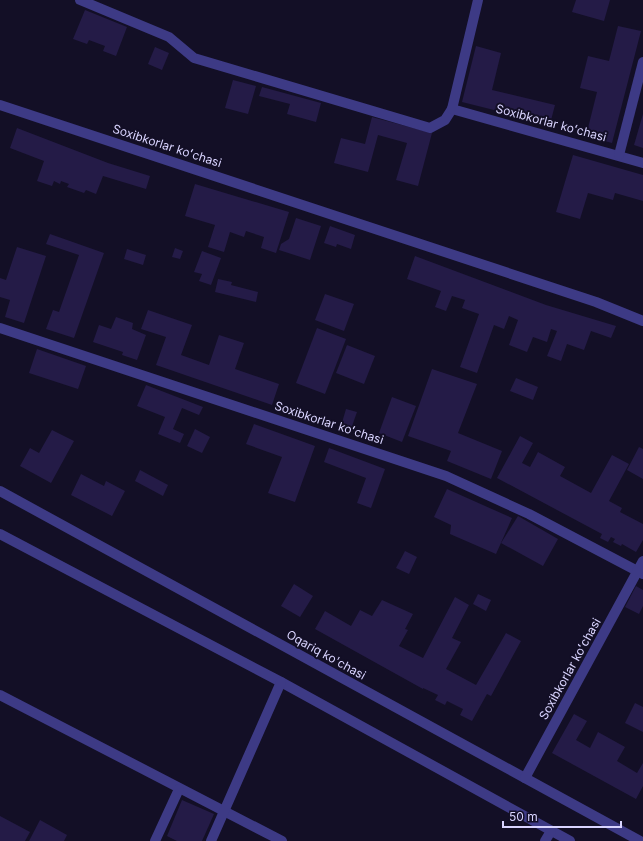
<svg xmlns="http://www.w3.org/2000/svg" width="643" height="841" font-family="Inter,sans-serif">
<rect width="100%" height="100%" fill="#130f26"/>
<!-- building -->
<g fill="#241b47">
<polygon points="576,0 610,0 604,21 572,12"/>
<polygon points="85,10 127,27 116,56 103,51 105,46 89,40 87,44 73,39"/>
<polygon points="618,26 641,31 612,143 586,136 597,92 580,88 588,56 609,61"/>
<polygon points="476,46 501,53 492,90 555,105 550,124 462,102"/>
<polygon points="155,47 169,53 162,70 148,64"/>
<polygon points="233,80 256,86 248,114 225,108"/>
<polygon points="262,87 321,103 316,122 287,114 290,104 259,96"/>
<polygon points="643,114 643,148 634,145"/>
<polygon points="372,117 432,133 418,186 396,180 407,143 378,135 368,172 334,163 341,138 365,144"/>
<polygon points="17,128 108,163 150,176 146,189 103,176 96,194 86,190 84,193 67,187 69,184 61,181 60,184 54,181 52,186 37,181 44,161 10,148"/>
<polygon points="573,155 643,175 643,201 615,193 613,200 588,193 580,219 556,212"/>
<polygon points="195,184 289,212 276,253 261,248 264,237 246,231 244,237 230,232 224,252 208,247 215,225 185,216"/>
<polygon points="296,218 321,226 310,260 279,250 281,244 289,239"/>
<polygon points="330,226 355,235 351,249 337,244 336,247 324,243"/>
<polygon points="50,234 104,253 74,338 46,329 53,310 59,312 79,255 46,244"/>
<polygon points="17,247 46,256 24,323 5,317 10,300 0,297 0,278 6,280"/>
<polygon points="175,248 183,251 180,259 172,257"/>
<polygon points="127,249 146,255 143,265 124,259"/>
<polygon points="202,251 221,258 211,285 199,281 202,274 194,272"/>
<polygon points="415,256 546,305 616,326 611,338 591,331 584,350 567,344 561,361 547,356 557,331 551,329 547,342 533,337 527,352 509,345 518,320 509,316 504,329 494,325 477,373 460,367 479,314 462,308 465,300 452,296 446,311 435,307 441,291 407,279"/>
<polygon points="218,279 232,282 231,285 258,292 256,302 215,292"/>
<polygon points="325,294 354,304 344,331 315,320"/>
<polygon points="148,310 192,325 181,355 209,365 219,335 244,343 235,369 279,384 272,405 156,365 166,337 141,329"/>
<polygon points="116,317 133,323 132,329 146,335 137,360 122,355 123,352 93,342 99,325 111,329"/>
<polygon points="317,328 346,339 325,394 296,383"/>
<polygon points="347,345 375,356 364,384 336,373"/>
<polygon points="37,349 86,366 78,389 29,373"/>
<polygon points="432,369 477,384 458,433 502,451 491,479 447,461 451,451 408,436"/>
<polygon points="516,378 538,387 533,400 510,391"/>
<polygon points="146,385 203,407 199,415 182,408 173,429 184,434 180,443 158,434 165,417 137,406"/>
<polygon points="392,397 416,406 402,442 379,433"/>
<polygon points="346,409 357,412 351,429 341,426"/>
<polygon points="254,424 315,446 295,502 268,493 282,457 246,444"/>
<polygon points="195,429 210,437 202,453 187,446"/>
<polygon points="52,430 74,441 51,483 20,466 30,448 39,453"/>
<polygon points="520,436 533,443 522,463 530,467 538,452 565,467 560,476 591,493 612,455 629,464 609,501 622,508 620,512 643,524 643,540 636,552 622,544 621,546 613,542 615,539 611,537 608,542 600,538 602,534 497,478"/>
<polygon points="639,447 643,449 643,479 627,470"/>
<polygon points="329,448 385,469 371,508 357,503 366,478 324,462"/>
<polygon points="140,470 168,485 163,496 135,481"/>
<polygon points="81,474 104,486 106,481 125,491 112,516 71,495"/>
<polygon points="447,489 512,518 496,554 450,534 451,525 434,517"/>
<polygon points="518,516 558,539 543,566 501,543"/>
<polygon points="405,551 417,557 409,574 396,568"/>
<polygon points="294,584 313,596 300,617 281,606"/>
<polygon points="636,586 643,590 643,606 639,614 625,607"/>
<polygon points="478,594 491,600 486,611 473,604"/>
<polygon points="455,597 469,605 452,638 461,642 446,669 476,685 506,633 521,641 491,696 487,694 472,721 460,715 463,709 447,701 445,705 435,700 438,695 423,688 423,689 315,629 325,611 351,626 360,610 372,616 382,600 413,614 405,629 408,630 399,646 423,658"/>
<polygon points="635,703 643,707 643,732 625,723"/>
<polygon points="574,714 587,721 576,740 590,748 598,732 625,747 617,761 637,773 643,763 643,786 636,799 552,753"/>
<polygon points="182,800 214,814 202,841 177,841 167,836"/>
<polygon points="0,816 30,832 25,841 0,841"/>
<polygon points="40,820 67,835 64,841 29,841"/>
</g>
<g fill="none" stroke-linecap="round" stroke-linejoin="round">
<!-- minor -->
<g stroke="#3d3a85" stroke-width="10">
<polyline points="80,0 169,37 194,58 430,128 445,120 452,109"/>
<polyline points="478,0 452,109 643,163"/>
<polyline points="0,105 596,302 643,321"/>
<polyline points="619,155 643,62"/>
<polyline points="0,328 446,476 529,514 643,574"/>
<polyline points="0,491 640,841"/>
<polyline points="0,534 281,682 570,841"/>
<polyline points="0,695 282,841"/>
<polyline points="525,778 643,561"/>
<polyline points="155,841 179,789"/>
<polyline points="211,841 281,682"/>
<polyline points="545,841 551,831"/>
</g>
</g>
<g text-anchor="middle" stroke-width="4" stroke-linejoin="round" paint-order="stroke">
<!-- street labels -->
<g font-size="12" fill="#d9d4ff" stroke="#130f26">
<text transform="translate(551 123) rotate(15)" y="4">Soxibkorlar koʻchasi</text>
<text transform="translate(167 146) rotate(18)" y="4">Soxibkorlar koʻchasi</text>
<text transform="translate(329 423) rotate(18)" y="4">Soxibkorlar koʻchasi</text>
<text transform="translate(326 655) rotate(29)" y="4">Oqariq ko'chasi</text>
<text transform="translate(570 669) rotate(-61)" y="4">Soxibkorlar koʻchasi</text>
</g>
</g>
<!-- scale -->
<path d="M503 821v6h118v-6" fill="none" stroke="#d9d4ff" stroke-width="2"/>
<text x="509" y="821" font-size="12" fill="#d9d4ff" stroke="#130f26" stroke-width="3" paint-order="stroke">50 m</text>
</svg>
